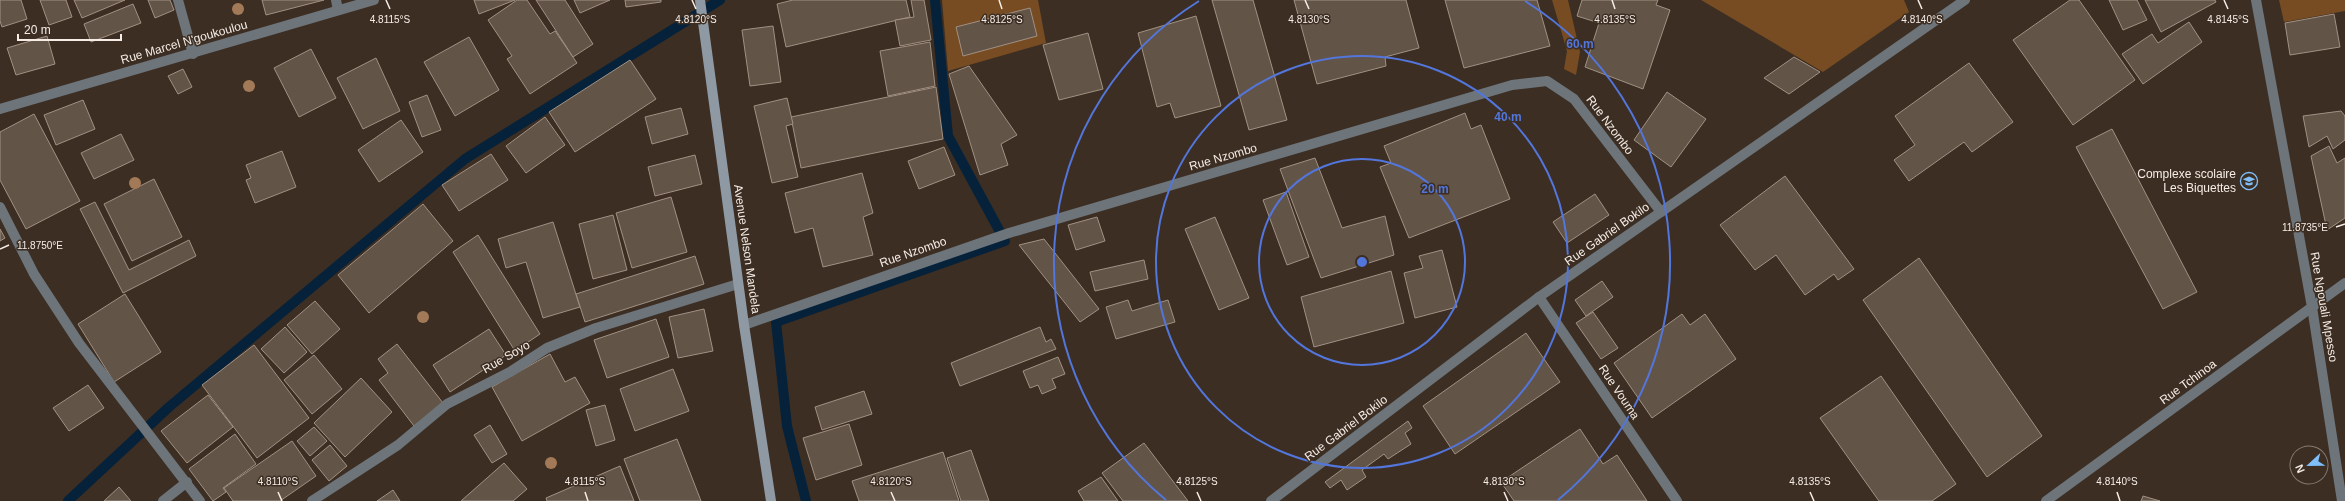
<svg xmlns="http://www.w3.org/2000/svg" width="2345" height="501" font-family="Arial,sans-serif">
<rect width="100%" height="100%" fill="#3c2e23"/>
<!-- green -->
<g fill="#774c23">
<polygon points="942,0 1038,0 1046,43 948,71"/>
<polygon points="1552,0 1568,0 1580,52 1576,75 1564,69 1567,51"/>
<polygon points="1701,0 1904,0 1909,12 1823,72"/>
<polygon points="2279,0 2345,0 2345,11 2284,22"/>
</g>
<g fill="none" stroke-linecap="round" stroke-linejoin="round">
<!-- stream -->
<g stroke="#06223a" stroke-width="10">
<polyline points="68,501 169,407 465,159 720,0"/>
<polyline points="806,501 787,426 776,322 1005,241 948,136 935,0"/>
</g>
</g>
<!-- building -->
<g fill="#635448" stroke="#a19183">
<polygon points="0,0 21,0 27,19 2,27 0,21"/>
<polygon points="40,0 66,0 72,17 49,25"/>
<polygon points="74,0 125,0 82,18"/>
<polygon points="148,0 170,0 174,10 155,18"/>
<polygon points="262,0 324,0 266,15"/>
<polygon points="474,0 515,0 479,14"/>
<polygon points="517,0 527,0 550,34 555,31 577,63 530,94 507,59 512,56 488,20"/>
<polygon points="536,0 565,0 593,44 573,57"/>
<polygon points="574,0 610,0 580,13"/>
<polygon points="625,0 661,0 661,2 626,7"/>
<polygon points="793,0 906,0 910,17 786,47 777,4"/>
<polygon points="911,0 924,0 931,40 900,46 895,20 914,17"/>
<polygon points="1212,0 1253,0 1287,120 1249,130"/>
<polygon points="1294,0 1406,0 1419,48 1385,57 1386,66 1317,84"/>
<polygon points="1445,0 1537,0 1550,46 1464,68"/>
<polygon points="1582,0 1658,0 1656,5 1670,10 1643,89 1585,67 1599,23 1577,16"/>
<polygon points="2070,0 2079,0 2135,80 2073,125 2013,40"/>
<polygon points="2109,0 2137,0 2147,20 2123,30"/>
<polygon points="2145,0 2215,0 2216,2 2161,32"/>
<polygon points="133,4 141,23 91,42 84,24"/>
<polygon points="1030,8 1037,36 963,56 956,27"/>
<polygon points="2334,14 2340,47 2290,55 2285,23"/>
<polygon points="1196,16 1221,106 1175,118 1170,103 1157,107 1138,33"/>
<polygon points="2189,22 2202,42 2143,84 2122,54 2152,34 2158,43"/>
<polygon points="773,26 781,82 750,86 742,30"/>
<polygon points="1088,33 1103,89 1059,100 1043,45"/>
<polygon points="47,36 55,64 16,75 7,48"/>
<polygon points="469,37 499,90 455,116 424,62"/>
<polygon points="930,42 935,86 888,96 880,51"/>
<polygon points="311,49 336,98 299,117 274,68"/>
<polygon points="1794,57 1820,72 1789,94 1764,78"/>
<polygon points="376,58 400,111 363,129 337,78"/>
<polygon points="630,60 656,99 575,152 549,112"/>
<polygon points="1969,63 2013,122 1972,152 1964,142 1909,181 1894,160 1915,145 1895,116"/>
<polygon points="969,66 1017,135 1001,144 1008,165 980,175 949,74"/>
<polygon points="183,69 192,87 178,94 168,76"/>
<polygon points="936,87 943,139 801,168 791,117"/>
<polygon points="1667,92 1706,119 1671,167 1634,140"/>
<polygon points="427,95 441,130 422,137 409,102"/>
<polygon points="787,98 793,124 786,126 798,177 772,183 754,106"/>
<polygon points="83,100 95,129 56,145 44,115"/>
<polygon points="681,108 688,134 652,144 645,117"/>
<polygon points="2341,111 2345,116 2345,140 2333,149 2327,136 2309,147 2303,116"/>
<polygon points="1465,113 1471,129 1481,125 1510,199 1409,238 1380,167 1391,163 1384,146"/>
<polygon points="34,114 80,201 26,229 0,180 0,132"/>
<polygon points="545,117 565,145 526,173 506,146"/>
<polygon points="401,120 423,152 379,182 358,150"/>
<polygon points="2112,129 2197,292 2163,309 2076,147"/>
<polygon points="121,134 134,160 94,179 81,153"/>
<polygon points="2329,146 2337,163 2345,158 2345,218 2327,230 2311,156"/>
<polygon points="944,147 955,175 919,189 908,161"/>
<polygon points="282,151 296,187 255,203 246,180 251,178 246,165"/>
<polygon points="491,154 508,180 459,211 442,185"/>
<polygon points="695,155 702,184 655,196 648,167"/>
<polygon points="1315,158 1342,228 1385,216 1394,255 1321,278 1280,169"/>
<polygon points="862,173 873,213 863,217 873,255 823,267 813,228 795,233 785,193"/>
<polygon points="1785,176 1854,269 1838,280 1834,274 1805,295 1776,255 1755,270 1720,225"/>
<polygon points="154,179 182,237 132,261 104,204"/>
<polygon points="1286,192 1309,257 1287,265 1263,200"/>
<polygon points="1595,194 1609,215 1567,243 1553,222"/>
<polygon points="671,197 687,252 632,268 616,213"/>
<polygon points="95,202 129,270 189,240 196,256 123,293 80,209"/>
<polygon points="423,204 453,241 369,313 338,275"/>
<polygon points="613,215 627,270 593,279 579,224"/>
<polygon points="1097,217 1105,241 1076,250 1068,225"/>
<polygon points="1215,217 1249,298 1219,310 1185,229"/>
<polygon points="553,222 580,307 543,318 526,262 506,268 498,239"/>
<polygon points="0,229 5,238 0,241"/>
<polygon points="478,235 540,334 515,351 453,252"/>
<polygon points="1044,239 1099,309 1080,322 1019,245"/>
<polygon points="1442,250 1457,307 1415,318 1404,273 1423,268 1419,256"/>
<polygon points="695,256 704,284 585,322 576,294"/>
<polygon points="1919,258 2042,436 1987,477 1863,300"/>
<polygon points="1144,260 1148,279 1095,291 1090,272"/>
<polygon points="1391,271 1404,323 1314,347 1301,297"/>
<polygon points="1602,281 1613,297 1586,316 1575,300"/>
<polygon points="125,294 161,352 114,382 78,324"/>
<polygon points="1128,300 1132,311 1168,300 1175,322 1116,339 1106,307"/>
<polygon points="315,301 340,329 312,354 287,325"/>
<polygon points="704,309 713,351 678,358 669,317"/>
<polygon points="1593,312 1618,348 1601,359 1576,323"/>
<polygon points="1682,314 1690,325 1705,314 1736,359 1652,418 1614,363"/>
<polygon points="656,319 669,357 607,378 594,340"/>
<polygon points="285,327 307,352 284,373 261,349"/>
<polygon points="1040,327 1046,342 1051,339 1056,349 960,386 951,363"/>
<polygon points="489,329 506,355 450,392 433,365"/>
<polygon points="1526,333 1560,382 1455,454 1423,406"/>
<polygon points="397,344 443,403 414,426 379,380 388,373 378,359"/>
<polygon points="254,345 309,418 257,458 202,385"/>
<polygon points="550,354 565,382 575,377 590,403 522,441 492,387"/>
<polygon points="314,355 342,389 312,414 284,380"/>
<polygon points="1058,357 1065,374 1052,379 1056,388 1042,394 1038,385 1030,388 1023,371"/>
<polygon points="673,369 689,411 635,431 620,389"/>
<polygon points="1881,376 1956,484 1932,501 1879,501 1820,418"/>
<polygon points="361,378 392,412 345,457 314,423"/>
<polygon points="88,385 104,408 69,431 53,408"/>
<polygon points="864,391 872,414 822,430 815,407"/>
<polygon points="208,395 233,427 187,463 161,431"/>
<polygon points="605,405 615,440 596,446 586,410"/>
<polygon points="1408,421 1412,428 1405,433 1411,444 1388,459 1384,454 1362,470 1366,477 1347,490 1341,480 1330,488 1325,482"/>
<polygon points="849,424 862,465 816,480 803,438"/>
<polygon points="490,425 507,454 492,463 474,435"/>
<polygon points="314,427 327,441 310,456 297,441"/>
<polygon points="1580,429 1603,464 1617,455 1647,501 1514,501 1501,482"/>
<polygon points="235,434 256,464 223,488 226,492 213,501 189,469"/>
<polygon points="677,439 701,501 640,501 624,459"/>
<polygon points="292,441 316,476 280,501 233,501 224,488"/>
<polygon points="1144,443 1188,501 1123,501 1102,473"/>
<polygon points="330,445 347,466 329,481 312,460"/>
<polygon points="971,450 989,501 961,501 947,458"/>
<polygon points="943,452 959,501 859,501 852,481"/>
<polygon points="504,463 527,489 513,501 461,501"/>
<polygon points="620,466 634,501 547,501 546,498"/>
<polygon points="1101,477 1118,501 1084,501 1078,491"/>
<polygon points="119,487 131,501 104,501"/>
<polygon points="393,490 400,501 377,501"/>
<polygon points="2143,496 2160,501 2141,501"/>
</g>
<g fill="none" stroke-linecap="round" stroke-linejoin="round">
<!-- street -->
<g stroke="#6d747a" stroke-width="10">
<polyline points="178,0 193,54"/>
<polyline points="336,0 338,10"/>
<polyline points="2256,0 2312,307 2342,501"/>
<polyline points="0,109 374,0"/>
<polyline points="0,207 34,274 79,343 200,501"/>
<polyline points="1539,297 1677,501"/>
<polyline points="744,325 1009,233 1512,85 1547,81 1574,99 1661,212"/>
<polyline points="163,501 187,482"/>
<polyline points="312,501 398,445 447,404 510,372 547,348 596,328 738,284"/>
<polyline points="1271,501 1539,297 1965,0"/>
<polyline points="2046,501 2345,283"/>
</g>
<!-- secondary -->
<polyline stroke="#8f99a3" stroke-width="10" points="700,0 744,325 771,501"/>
</g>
<!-- trees -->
<g fill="#a27a58">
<circle cx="238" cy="9" r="6"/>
<circle cx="249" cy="86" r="6"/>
<circle cx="135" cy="183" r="6"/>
<circle cx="423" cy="317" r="6"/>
<circle cx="551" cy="463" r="6"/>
</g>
<!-- ticks -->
<path fill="none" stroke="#f6ede6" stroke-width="1.5" d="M386 0 390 9M692 0 696 9M999 0 1002 9M1305 0 1309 9M1612 0 1615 9M1918 0 1922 9M2224 0 2228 9M2336 227 2345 224M0 249 9 245M278 492 282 501M585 492 588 501M891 492 895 501M1197 492 1201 501M1504 492 1508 501M1810 492 1814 501M2117 492 2120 501"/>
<!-- distance rings -->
<g fill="none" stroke="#5376dc" stroke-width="2">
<circle cx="1362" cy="262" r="103"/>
<circle cx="1362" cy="262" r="206"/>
<path d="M1166 500A308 308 0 0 1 1199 1M1525 1A308 308 0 0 1 1558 500"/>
</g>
<!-- icons -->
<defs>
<g id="school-ring" transform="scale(0.9)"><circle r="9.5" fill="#3c2e23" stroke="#7ebef9" stroke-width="1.5"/><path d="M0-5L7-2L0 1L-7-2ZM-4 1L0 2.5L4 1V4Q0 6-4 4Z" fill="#7ebef9"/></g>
</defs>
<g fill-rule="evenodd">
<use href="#school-ring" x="2249" y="181"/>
</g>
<g text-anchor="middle" stroke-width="3" stroke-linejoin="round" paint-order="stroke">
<!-- street labels -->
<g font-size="12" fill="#f6ede6" stroke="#3c2e23">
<text transform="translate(184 42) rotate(-16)" y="4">Rue Marcel N'goukoulou</text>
<text transform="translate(1610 125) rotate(53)" y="4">Rue Nzombo</text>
<text transform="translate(1223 157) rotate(-16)" y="4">Rue Nzombo</text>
<text transform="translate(1607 234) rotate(-35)" y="4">Rue Gabriel Bokilo</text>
<text transform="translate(747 249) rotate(82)" y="4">Avenue Nelson Mandela</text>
<text transform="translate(913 252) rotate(-19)" y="4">Rue Nzombo</text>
<text transform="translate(2324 307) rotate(80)" y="4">Rue Ngouali Mpesso</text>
<text transform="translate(506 357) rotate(-30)" y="4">Rue Soyo</text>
<text transform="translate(2188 382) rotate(-36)" y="4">Rue Tchinoa</text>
<text transform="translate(1619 392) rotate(56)" y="4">Rue Vouma</text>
<text transform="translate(1346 428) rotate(-37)" y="4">Rue Gabriel Bokilo</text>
</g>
<!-- poi labels -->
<g font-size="12" fill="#f6ede6" stroke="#3c2e23" text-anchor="end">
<text x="2236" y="178">Complexe scolaire<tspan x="2236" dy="14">Les Biquettes</tspan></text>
</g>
</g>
<g font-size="10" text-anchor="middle" fill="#f6ede6" stroke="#3c2e23" stroke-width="3" stroke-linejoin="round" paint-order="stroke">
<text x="390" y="23">4.8115°S</text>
<text x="696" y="23">4.8120°S</text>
<text x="1002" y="23">4.8125°S</text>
<text x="1309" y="23">4.8130°S</text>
<text x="1922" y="23">4.8140°S</text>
<text x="1615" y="23">4.8135°S</text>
<text x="2228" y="23">4.8145°S</text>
<text x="2305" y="231">11.8735°E</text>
<text x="40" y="249">11.8750°E</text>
<text x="278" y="485">4.8110°S</text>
<text x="585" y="485">4.8115°S</text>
<text x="891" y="485">4.8120°S</text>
<text x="1197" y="485">4.8125°S</text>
<text x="1504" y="485">4.8130°S</text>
<text x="1810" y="485">4.8135°S</text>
<text x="2117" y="485">4.8140°S</text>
</g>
<circle cx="1362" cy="262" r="6" fill="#5376dc" stroke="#3c2e23" stroke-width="2"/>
<g font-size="12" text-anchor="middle" font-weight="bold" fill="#5376dc" stroke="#3c2e23" stroke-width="3" stroke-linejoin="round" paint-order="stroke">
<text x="1580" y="48">60 m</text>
<text x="1508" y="121">40 m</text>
<text x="1435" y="193">20 m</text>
</g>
<!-- north arrow -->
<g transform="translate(2309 465) rotate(248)"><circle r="19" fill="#3c2e23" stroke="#867a71"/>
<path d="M0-3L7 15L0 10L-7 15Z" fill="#7ebef9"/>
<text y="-6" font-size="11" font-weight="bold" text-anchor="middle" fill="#f6ede6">N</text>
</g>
<!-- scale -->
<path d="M18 34v6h103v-6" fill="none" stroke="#f6ede6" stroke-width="2"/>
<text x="24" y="34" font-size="12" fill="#f6ede6" stroke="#3c2e23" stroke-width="3" paint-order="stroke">20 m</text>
</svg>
